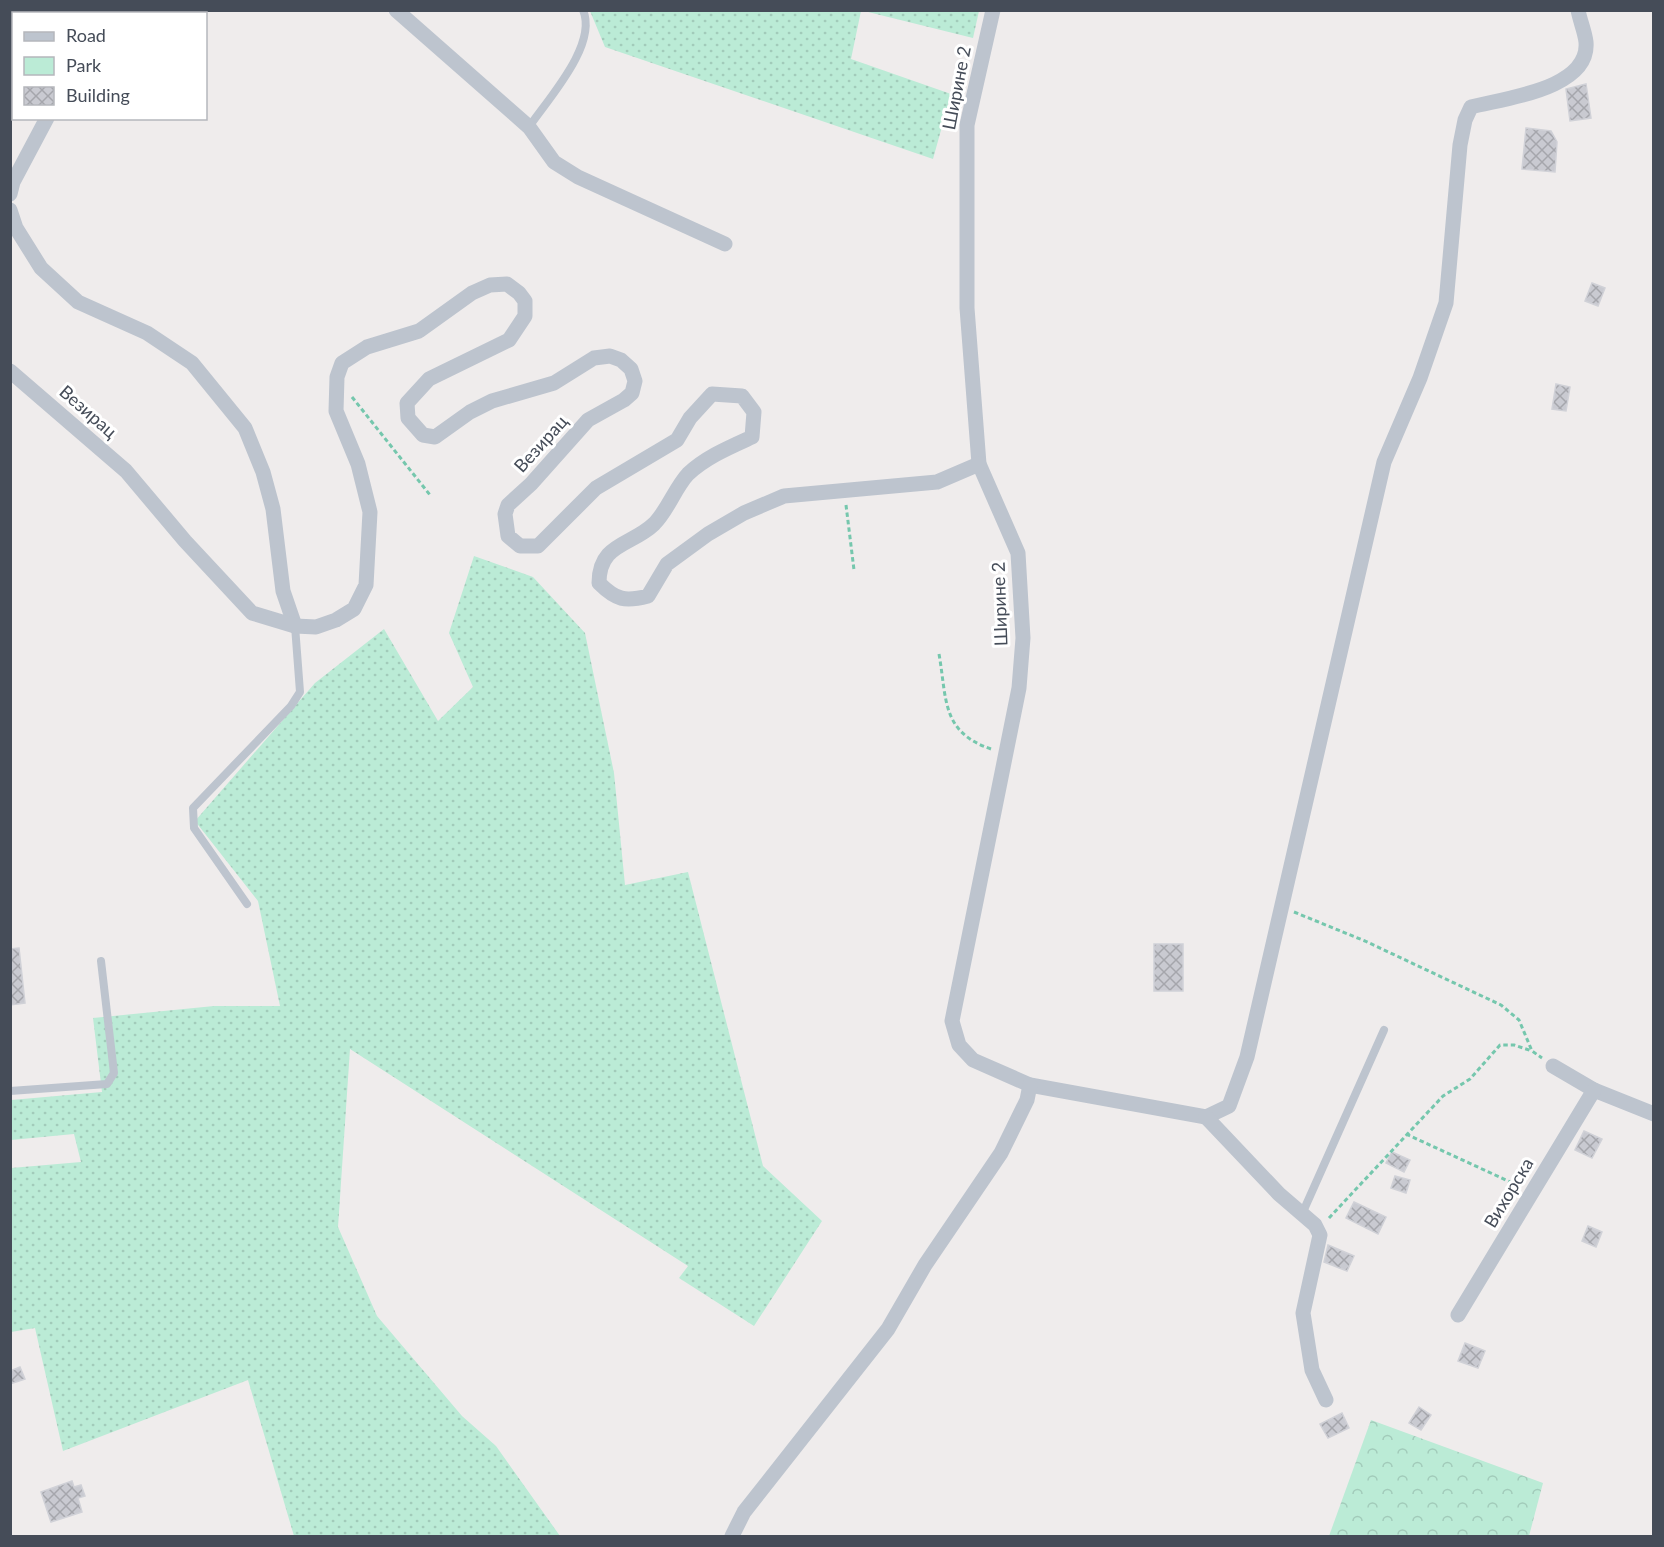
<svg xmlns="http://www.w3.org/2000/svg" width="1664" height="1547" font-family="Lato,sans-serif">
<defs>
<pattern id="green-dots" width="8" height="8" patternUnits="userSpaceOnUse" patternTransform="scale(1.5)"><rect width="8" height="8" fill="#bbebd6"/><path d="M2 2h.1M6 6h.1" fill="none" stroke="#a2cbba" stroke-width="1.8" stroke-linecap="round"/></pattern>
<pattern id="forest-crowns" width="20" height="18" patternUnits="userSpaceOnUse" patternTransform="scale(1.5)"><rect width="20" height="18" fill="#bbebd6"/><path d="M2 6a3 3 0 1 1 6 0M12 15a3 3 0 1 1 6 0" fill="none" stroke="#a2cbba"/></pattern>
<pattern id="building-cross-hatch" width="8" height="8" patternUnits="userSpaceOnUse" patternTransform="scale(1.5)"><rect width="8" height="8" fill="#c9cad1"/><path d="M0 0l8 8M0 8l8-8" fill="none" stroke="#a5a6ac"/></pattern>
</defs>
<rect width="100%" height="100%" fill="#efecec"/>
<!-- green -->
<g fill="url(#green-dots)">
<polygon points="590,11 861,11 851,59 951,94 933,159 605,47"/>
<polygon points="864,11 979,11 973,38"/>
<polygon points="474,556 533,577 585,633 614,773 625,885 688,872 763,1166 822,1221 754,1326 679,1278 688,1266 350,1049 338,1227 377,1316 462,1416 496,1446 560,1536 294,1536 248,1380 63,1451 35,1328 11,1332 11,1168 81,1162 74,1134 11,1140 11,1100 102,1092 93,1018 214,1006 280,1006 258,901 195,821 315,683 384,629 438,721 473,687 449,633"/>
</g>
<!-- forest -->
<polygon fill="url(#forest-crowns)" points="1371,1420 1543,1483 1529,1536 1329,1536"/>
<!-- building -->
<g fill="url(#building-cross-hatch)" stroke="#d0d1d7" stroke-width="1.5">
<polygon points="1586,84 1591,118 1570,121 1566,89"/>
<polygon points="1526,128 1551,131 1557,142 1555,172 1522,169"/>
<polygon points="1592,283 1605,288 1598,306 1585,301"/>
<polygon points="1556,384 1570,387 1566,411 1552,409"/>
<rect x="1154" y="944" width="29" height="47"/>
<polygon points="19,948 25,1003 10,1005 10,949"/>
<polygon points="1584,1131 1602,1139 1592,1158 1575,1150"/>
<polygon points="1392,1152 1410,1160 1404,1172 1386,1163"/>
<polygon points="1395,1176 1410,1180 1406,1193 1391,1188"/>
<polygon points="1354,1202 1386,1217 1378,1234 1346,1218"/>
<polygon points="1588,1226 1602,1232 1596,1247 1582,1241"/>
<polygon points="1328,1245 1354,1256 1347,1271 1324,1262"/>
<polygon points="1465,1343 1485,1351 1478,1368 1458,1361"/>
<polygon points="20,1367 25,1379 10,1384 10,1371"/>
<polygon points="1419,1407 1431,1415 1421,1430 1409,1423"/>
<polygon points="1342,1413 1349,1428 1328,1438 1320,1424"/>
<polygon points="72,1481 74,1487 81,1485 85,1496 78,1498 82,1512 51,1522 41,1492"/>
</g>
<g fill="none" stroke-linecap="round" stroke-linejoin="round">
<!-- path -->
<g stroke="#75c7ad" stroke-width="3" stroke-dasharray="4.5 3" stroke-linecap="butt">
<polyline points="352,397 430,495"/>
<polyline points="846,505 854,570"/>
<path d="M939 654C947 699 941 732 991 749"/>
<polyline points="1294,912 1365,941 1501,1005 1519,1020 1532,1051 1542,1058"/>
<polyline points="1406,1134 1519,1186"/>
<polyline points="1329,1218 1443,1096 1470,1079 1500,1045 1514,1045 1532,1051"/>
</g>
<!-- lane -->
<g stroke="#bdc4ce" stroke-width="8">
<path d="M529 127C548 99 598 45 583 10"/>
<polyline points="247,904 194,828 193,808 291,706 300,692 295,626"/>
<polyline points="10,1091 107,1084 114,1073 101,961"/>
<polyline points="1302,1214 1384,1030"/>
</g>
<!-- street -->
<g stroke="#bdc4ce" stroke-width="15">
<polyline points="396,10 529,127 554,162 578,177 725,244"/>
<path d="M993 10 967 125V308L979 464 1018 553 1023 638 1019 688 952 1021 959 1045 973 1060 1030 1085 1206 1117 1229 1106 1247 1057 1384 462 1420 378 1446 303 1460 145 1465 120 1471 107C1505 98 1590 89 1586 42 1585 32 1580 21 1578 10"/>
<polyline points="90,14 93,10"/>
<polyline points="10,194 13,182 47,118"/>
<polyline points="10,210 16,228 41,268 78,302 147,333 192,363 245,428 263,472 273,509 283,591 295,626"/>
<path d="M10 371 126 471 185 541 252 613 295 626 316 627 336 620 354 609 366 585 370 512 358 464 336 411 337 377 342 363 367 347 419 331 472 293 490 285 507 284 519 293 525 301V316L509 340 429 379 407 403 408 418 423 435 435 437 470 412 492 401 554 383 594 358 610 356 621 360 631 369 635 381 632 393 624 400 588 420 531 484 508 505 505 514 508 536 520 546H538L596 488 677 440 690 418 712 394 742 396 754 412 752 437C730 447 706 457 688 474 675 488 668 510 654 524 631 546 599 543 599 583 616 600 625 602 648 596L667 564 708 534 744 513 784 496 937 482 979 464"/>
<polyline points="1553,1066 1594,1090 1654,1114"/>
<polyline points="1206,1117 1279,1194 1315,1225 1320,1235 1303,1313 1312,1370 1326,1400"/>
<polyline points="1458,1315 1594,1090"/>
<polyline points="732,1536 744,1512 888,1329 925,1265 1001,1153 1027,1100 1030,1085"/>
</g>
</g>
<g text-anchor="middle" stroke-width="6" stroke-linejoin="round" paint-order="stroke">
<!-- street labels -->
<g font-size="18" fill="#454c58" stroke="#fff">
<text transform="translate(957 88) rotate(-79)" y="6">Ширине 2</text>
<text transform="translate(88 412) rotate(41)" y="6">Везирац</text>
<text transform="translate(541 444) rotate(-48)" y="6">Везирац</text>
<text transform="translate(1000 604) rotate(-92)" y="6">Ширине 2</text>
<text transform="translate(1509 1193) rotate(-59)" y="6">Вихорска</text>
</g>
</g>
<!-- border -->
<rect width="1664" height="1547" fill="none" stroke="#454c58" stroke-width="24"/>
<!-- legend -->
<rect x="12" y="12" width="195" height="108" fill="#ffffff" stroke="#b5b7bc" stroke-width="1.5"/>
<rect x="24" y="32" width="30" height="9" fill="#bdc4ce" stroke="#b5b7bc" stroke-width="1.5"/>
<text x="66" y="42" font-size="18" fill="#454c58">Road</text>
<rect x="24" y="57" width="30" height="18" fill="#bbebd6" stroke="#b5b7bc" stroke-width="1.5"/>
<text x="66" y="72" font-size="18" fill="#454c58">Park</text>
<rect x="24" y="87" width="30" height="18" fill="url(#building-cross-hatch)" stroke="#b5b7bc" stroke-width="1.5"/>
<text x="66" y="102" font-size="18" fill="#454c58">Building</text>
</svg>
